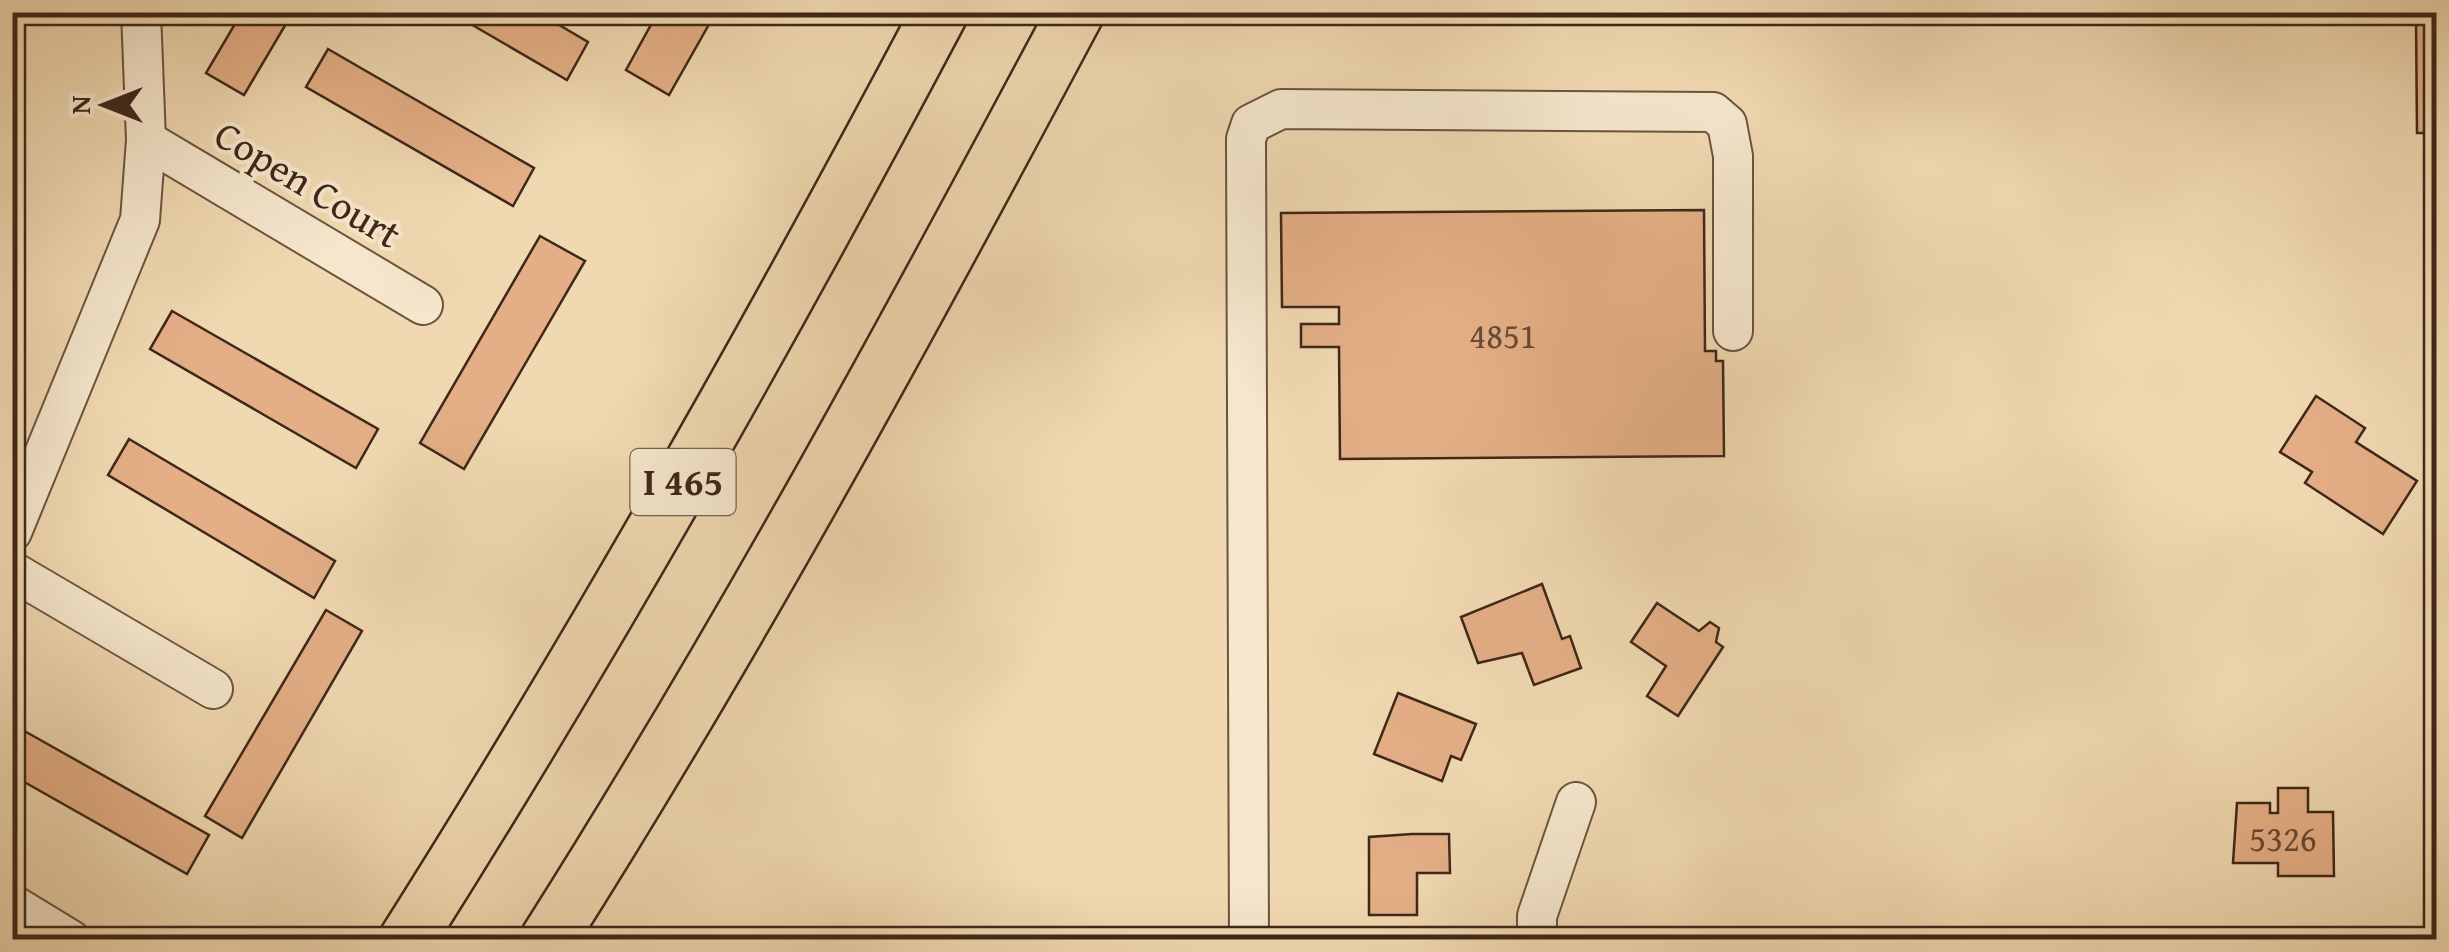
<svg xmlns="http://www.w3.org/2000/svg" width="2449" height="952" font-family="'Gentium Book Plus',serif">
<rect width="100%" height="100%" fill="#f0d8b0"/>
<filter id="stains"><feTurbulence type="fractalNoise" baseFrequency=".002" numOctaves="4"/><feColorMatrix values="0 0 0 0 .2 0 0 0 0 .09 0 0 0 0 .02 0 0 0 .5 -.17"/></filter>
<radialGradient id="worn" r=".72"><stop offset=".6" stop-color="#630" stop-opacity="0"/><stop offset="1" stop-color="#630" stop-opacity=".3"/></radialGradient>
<!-- building -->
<g fill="#e4af86" stroke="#3f271a" stroke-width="2.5">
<polygon points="242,12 293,12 244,95 206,73"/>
<polygon points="450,12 537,12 588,42 567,80"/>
<polygon points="658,12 716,12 669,95 626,70"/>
<polygon points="2416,19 2436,19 2436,152 2429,152 2427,133 2417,133"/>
<polygon points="328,49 534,168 513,206 306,87"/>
<polygon points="1704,210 1705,351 1716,351 1716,361 1723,361 1724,456 1340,459 1339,347 1301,347 1301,324 1339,324 1339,307 1282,307 1281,213"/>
<polygon points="540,236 585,261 464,469 420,443"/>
<polygon points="172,311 378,429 356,468 150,349"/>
<polygon points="2316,396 2365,428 2356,442 2417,481 2383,534 2305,483 2312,472 2280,452"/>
<polygon points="129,439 335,561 314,598 108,475"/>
<polygon points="1542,584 1562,639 1570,636 1581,668 1534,685 1522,653 1478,663 1461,617"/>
<polygon points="1657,603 1699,631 1710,622 1719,628 1716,642 1723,647 1678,716 1647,696 1666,666 1631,642"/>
<polygon points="326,610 362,631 242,838 205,816"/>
<polygon points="1398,693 1476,724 1461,760 1451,756 1442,781 1374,754"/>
<polygon points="12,724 209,835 187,874 12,775"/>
<polygon points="2278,788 2308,788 2308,812 2333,812 2334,876 2278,876 2278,863 2233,863 2237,803 2270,803 2270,813 2278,813"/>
<polygon points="1412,834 1449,834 1450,873 1417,873 1417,915 1369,915 1369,837"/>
</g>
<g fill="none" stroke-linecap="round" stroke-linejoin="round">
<!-- minor casing -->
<g stroke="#6b5340" stroke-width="42">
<g id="minor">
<polyline points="146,140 423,305"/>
<polyline points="12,532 140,220 146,140 141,12"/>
<polyline points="12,571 213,689"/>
<polyline points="12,904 71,940"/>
<polyline points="1249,940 1246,139 1251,124 1281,109 1713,112 1727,124 1733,156 1733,331"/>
<polyline points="1537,940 1537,916 1576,802"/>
</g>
</g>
<!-- highway casing -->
<g stroke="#3f271a" stroke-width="60">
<g id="highway">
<path d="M407 940C598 638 773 328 940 12"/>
<path d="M548 940C739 639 909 326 1076 12"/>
</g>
</g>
<!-- minor -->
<use href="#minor" stroke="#f5e6cc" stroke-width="38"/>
<!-- highway -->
<use href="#highway" stroke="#f0d8b0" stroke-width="55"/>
</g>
<g text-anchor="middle" stroke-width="8" stroke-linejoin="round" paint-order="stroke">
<!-- number labels -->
<g font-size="35" fill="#684935">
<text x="1503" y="348">4851</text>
<text x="2283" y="851">5326</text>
</g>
<!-- shield labels -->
<rect fill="#f5e6cc" stroke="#76604f" stroke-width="2.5" x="630.5" y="449" width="105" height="66" rx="8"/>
<g font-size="38" font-weight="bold" fill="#3f271a">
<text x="683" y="495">I 465</text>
</g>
<!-- street labels -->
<g font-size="40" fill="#3f271a" stroke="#f5e6cc">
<text transform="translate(308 184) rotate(31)" y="14">Copen Court</text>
</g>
</g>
<!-- margin -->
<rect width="2449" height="952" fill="none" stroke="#f0d8b0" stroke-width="50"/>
<rect x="15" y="15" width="2419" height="922" fill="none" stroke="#3f271a" stroke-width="5"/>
<rect x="25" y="25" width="2399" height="902" fill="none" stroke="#3f271a" stroke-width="2.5"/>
<!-- north arrow -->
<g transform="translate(105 105) rotate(270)" stroke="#f5e6cc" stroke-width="8" paint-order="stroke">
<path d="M0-8L18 38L0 25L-18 38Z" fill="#3f271a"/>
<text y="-15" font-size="28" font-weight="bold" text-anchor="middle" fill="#3f271a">N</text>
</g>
<rect width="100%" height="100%" filter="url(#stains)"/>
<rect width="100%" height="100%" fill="url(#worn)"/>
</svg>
